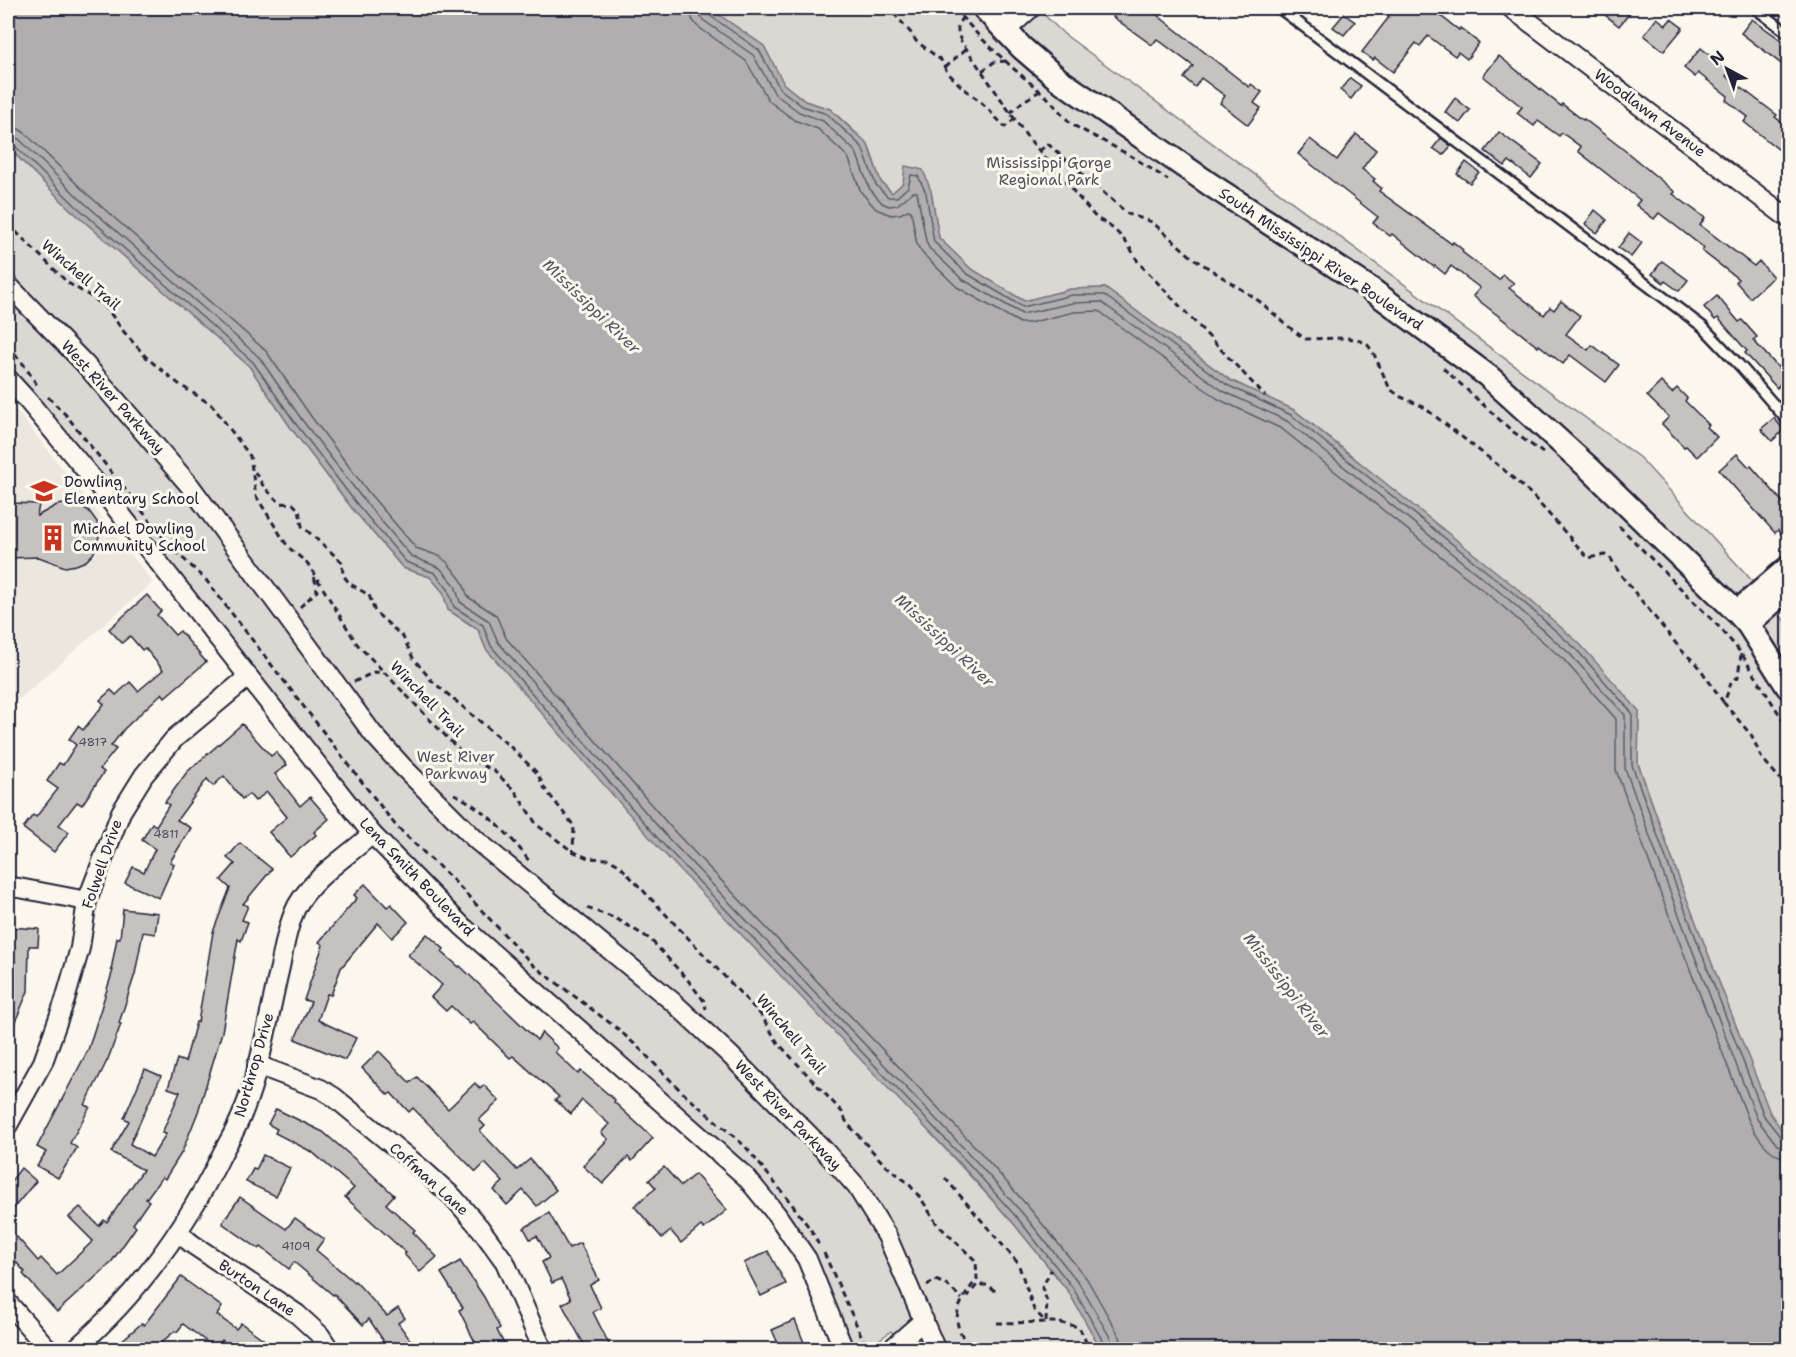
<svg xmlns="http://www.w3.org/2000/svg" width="1796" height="1357" font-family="'Shantell Sans',sans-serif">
<rect width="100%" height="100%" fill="#fbf7ec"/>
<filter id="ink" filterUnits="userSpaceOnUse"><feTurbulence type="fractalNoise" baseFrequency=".0167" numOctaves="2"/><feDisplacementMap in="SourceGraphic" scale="12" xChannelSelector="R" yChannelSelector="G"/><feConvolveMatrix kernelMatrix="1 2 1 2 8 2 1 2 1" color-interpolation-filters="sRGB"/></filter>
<g filter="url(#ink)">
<!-- built -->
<polygon fill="#ebe7df" points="8,400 153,582 8,709"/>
<!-- green -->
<g fill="#dbd8d3" stroke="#7e7d87" stroke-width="1.5">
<polygon points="709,8 1037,8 1064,34 1640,458 1747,575 1788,625 1788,1139 1770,1114 1681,884 1638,763 1639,711 1351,455 1294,410 1230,380 1105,288 1071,289 1024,301 970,268 939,238 931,191 903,183 892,193 881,182 868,144 830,109 805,101 783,84 764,46"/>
<polygon points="8,147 70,209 249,366 291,428 351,507 403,568 430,577 443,592 448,610 478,630 486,649 1014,1224 1068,1291 1101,1349 906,1349 891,1331 867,1349 855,1349 815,1255 785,1209 753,1170 469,919 380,828 104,478 36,395 8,365"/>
</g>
<!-- water -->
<polygon fill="#b1aeb0" stroke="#787681" stroke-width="1.5" points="8,8 709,8 764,46 784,84 805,101 830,109 868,145 881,182 892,193 903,183 905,166 923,170 931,191 939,238 970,268 1024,301 1071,289 1105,288 1230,380 1294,410 1514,586 1580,644 1639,711 1638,764 1681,884 1770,1113 1788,1139 1788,1349 1101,1349 1068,1291 1014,1224 964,1168 658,847 486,649 478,629 448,610 443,592 430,577 403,568 351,507 291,428 249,366 70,209 8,147"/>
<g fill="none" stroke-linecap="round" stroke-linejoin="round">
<!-- shore -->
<g stroke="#5b5a6a" stroke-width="1.5">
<path d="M690 8 692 19 697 26 746 61 769 101 794 120 818 129 848 157 861 192 876 209 891 215 900 214 908 210 911 211 917 245 923 254 957 287 1020 323H1029L1074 312 1099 311 1218 399 1282 429 1500 604 1564 660 1616 719V770L1660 892 1749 1121C1757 1137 1770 1157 1788 1158"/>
<polyline points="699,8 699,14 703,20 753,55 775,94 799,112 823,121 856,152 869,188 882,203 889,206 897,205 913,192 917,192 926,241 929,248 962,279 1022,314 1073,303 1101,302 1223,391 1287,421 1506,597 1570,654 1625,715 1625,768 1669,889 1757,1119 1777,1145 1788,1149"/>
<polyline points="706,8 709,15 759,50 780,89 802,106 827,114 862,147 876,185 888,197 897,197 908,187 911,175 918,176 926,193 934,242 966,273 1023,307 1072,295 1104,295 1227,385 1291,415 1511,591 1576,649 1632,713 1632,765 1676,886 1764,1116 1782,1139 1788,1141"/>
<polyline points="8,127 17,128 25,133 86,193 266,351 310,415 369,493 416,548 439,556 447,562 462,581 468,597 496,615 506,638 675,832 981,1153 1031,1210 1087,1279 1120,1337 1123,1350"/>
<polyline points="8,136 19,139 80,199 259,357 302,420 362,498 411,556 440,568 455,585 460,602 489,621 498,642 668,838 974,1159 1024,1215 1079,1283 1112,1341 1114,1350"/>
<polyline points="8,143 14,145 75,205 253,362 296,424 356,503 406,562 435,573 448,589 454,607 483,625 491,646 662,843 969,1164 1019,1220 1073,1288 1105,1345 1106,1350"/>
</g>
</g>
<!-- building -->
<g fill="#c6c2c0" stroke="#22223b" stroke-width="1.5">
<polygon points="1104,8 1148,8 1249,87 1251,84 1262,92 1254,103 1261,108 1248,125 1220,103 1225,96 1201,78 1195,87 1184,78 1193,66 1157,39 1152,45 1113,17 1114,15"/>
<polygon points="1377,8 1430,8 1459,30 1460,28 1479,43 1467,59 1458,52 1455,56 1428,36 1420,46 1416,43 1393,72 1375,58 1373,60 1362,52 1389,17"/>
<polygon points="1596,8 1634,8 1619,26"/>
<polygon points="1344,14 1355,22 1344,35 1333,27"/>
<polygon points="1657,18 1666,25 1671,19 1683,28 1664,51 1644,35"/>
<polygon points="1752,19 1788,45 1788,69 1741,33"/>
<polygon points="1701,48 1730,71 1726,76 1777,115 1775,117 1788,127 1788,157 1744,122 1748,117 1726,100 1728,96 1698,73 1695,77 1684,68"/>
<polygon points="1499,56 1561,106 1562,104 1583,120 1584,119 1623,149 1675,192 1673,194 1705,218 1700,225 1754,266 1759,261 1773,277 1750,298 1736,282 1738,279 1702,251 1704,248 1659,213 1654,219 1636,205 1640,200 1578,151 1581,147 1562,133 1559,136 1538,121 1534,126 1517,113 1522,107 1483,76"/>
<polygon points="1350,78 1361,86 1351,99 1340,90"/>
<polygon points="1455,98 1470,110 1460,123 1445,112"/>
<polygon points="1499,132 1542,164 1531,178 1509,161 1505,166 1485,151"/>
<polygon points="1356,134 1376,150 1362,169 1375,179 1373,181 1381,188 1379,191 1452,244 1453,242 1463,250 1462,252 1499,280 1503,275 1514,283 1509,288 1544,315 1550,307 1554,310 1561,301 1580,316 1566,334 1588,350 1592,345 1619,365 1606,382 1570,355 1563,364 1539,345 1538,347 1473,296 1480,288 1451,266 1445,274 1435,266 1434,267 1392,234 1390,236 1373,223 1378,217 1298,154 1310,139 1337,160"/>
<polygon points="1441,138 1451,146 1443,155 1433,148"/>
<polygon points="1466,162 1479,172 1470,183 1457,174"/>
<polygon points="1595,210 1607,220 1597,233 1585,224"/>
<polygon points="1629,233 1642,243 1631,257 1618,248"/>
<polygon points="1662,261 1688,280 1679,291 1665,281 1664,283 1652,274"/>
<polygon points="1717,296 1739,322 1742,320 1757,337 1753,340 1788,378 1788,396 1779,385 1777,388 1745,353 1747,351 1718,318 1715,320 1704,307"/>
<polygon points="1661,382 1672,393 1677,388 1687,398 1685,401 1709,425 1707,427 1717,437 1697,457 1686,446 1684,447 1662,424 1669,417 1647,396"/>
<polygon points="1774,418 1784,430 1772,441 1761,429"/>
<polygon points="1737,454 1749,467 1751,466 1788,508 1788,542 1778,530 1775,533 1719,470"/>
<polygon points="8,503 39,504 37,516 57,505 72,503 81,506 89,511 97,522 99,533 98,543 93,554 86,561 76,565 65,567 39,557 8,558"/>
<polygon points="147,595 161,611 157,615 175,635 180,631 206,662 165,697 162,693 124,729 111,746 116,749 100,769 104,772 82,805 77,802 59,825 69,832 54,852 23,828 33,815 36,817 58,789 47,781 59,763 63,765 76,745 69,739 78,726 83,730 104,704 100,700 111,690 116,695 130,682 138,691 163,670 145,648 142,650 130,636 122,643 109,629"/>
<polygon points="242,724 271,756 276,752 287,765 275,774 300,806 310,797 329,819 314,832 316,835 290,857 269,832 287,817 267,792 255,801 249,794 242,799 224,776 213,786 207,779 177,820 191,828 170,862 174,864 159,898 125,883 133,867 144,872 155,849 142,840 152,823 156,826 169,805 165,802 187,772"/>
<polygon points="240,843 272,869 243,904 248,906 242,920 248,922 241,941 238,939 222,1032 198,1112 182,1152 165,1179 162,1177 146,1199 149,1201 133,1224 136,1227 110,1264 57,1312 23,1274 25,1272 8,1253 8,1227 38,1261 41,1258 57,1275 93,1241 69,1217 80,1207 99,1226 104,1220 107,1222 143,1170 111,1152 129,1121 124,1118 145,1069 161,1076 130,1144 152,1157 166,1134 162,1133 180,1092 168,1088 177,1059 185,1062 196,1022 198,1022 213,932 230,888 221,880 235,864 227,858"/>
<polygon points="365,884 387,907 391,904 408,922 392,938 378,923 341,968 331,995 327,994 318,1020 356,1038 345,1060 295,1039 311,1002 304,1000 323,945 319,942 357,898 354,895"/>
<polygon points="123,909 158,913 155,934 143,932 135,974 119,1023 121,1024 108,1059 85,1105 90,1107 70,1143 77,1148 58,1178 37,1166 46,1152 37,1147 88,1050 113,970 111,970 117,938 120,938"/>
<polygon points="8,927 39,929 38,946 29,946 28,991 8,1039"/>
<polygon points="427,934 444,949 442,952 459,967 460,966 537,1040 542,1033 558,1048 555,1052 578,1074 581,1071 615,1100 614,1102 653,1138 632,1161 628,1157 603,1184 583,1166 608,1139 601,1133 609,1124 582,1100 571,1114 555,1100 559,1097 513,1056 510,1058 473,1022 470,1024 451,1006 446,1011 431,997 442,985 408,955"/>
<polygon points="379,1051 410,1083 417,1077 448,1109 475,1083 480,1089 484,1085 499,1101 479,1120 485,1126 480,1131 517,1170 530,1159 556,1190 537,1206 523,1190 507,1205 494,1190 503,1182 485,1163 476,1172 413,1108 409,1112 391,1093 388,1095 362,1068"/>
<polygon points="276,1109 323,1132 364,1167 394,1195 386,1204 415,1230 413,1232 437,1257 420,1272 404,1254 406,1253 345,1197 354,1188 312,1152 275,1133 277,1129 268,1124"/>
<polygon points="263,1155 290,1168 276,1196 246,1182 253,1169 256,1170"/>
<polygon points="664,1167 681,1186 695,1174 727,1210 704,1229 701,1226 681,1243 671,1231 662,1238 634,1206 656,1188 649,1180"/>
<polygon points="21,1168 36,1181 8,1215 8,1185"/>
<polygon points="240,1197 286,1229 295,1218 324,1239 316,1250 354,1282 355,1281 387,1316 398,1308 405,1318 398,1323 411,1341 399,1350 370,1350 383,1340 369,1319 363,1325 334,1294 333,1295 294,1262 289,1269 261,1247 259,1249 222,1223"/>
<polygon points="549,1213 569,1248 580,1243 599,1280 590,1285 601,1308 593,1312 612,1350 587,1350 562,1304 571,1299 561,1279 552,1283 542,1262 549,1258 537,1236 530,1239 524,1228"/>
<polygon points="768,1251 786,1284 761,1296 744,1263"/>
<polygon points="460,1261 484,1297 500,1328 497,1330 507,1350 479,1350 459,1310 463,1308 441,1273"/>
<polygon points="181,1277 222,1307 217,1315 236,1329 241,1323 278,1350 235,1350 222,1340 216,1349 183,1324 177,1332 175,1331 152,1350 111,1350 142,1323 144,1325"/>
<polygon points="795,1320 807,1350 781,1350 772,1330"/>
</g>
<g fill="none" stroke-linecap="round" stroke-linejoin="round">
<!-- service casing -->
<g stroke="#22223b" stroke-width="14">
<g id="service">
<polyline points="1279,8 1703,327 1742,368 1788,421"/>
<polyline points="1755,8 1788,33"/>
</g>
</g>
<!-- minor casing -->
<g stroke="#22223b" stroke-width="22">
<g id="minor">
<polyline points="1511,8 1788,218"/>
<polyline points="1005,31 1031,8"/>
<polyline points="8,285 84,363 191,487 373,734 402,766 476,840 673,1002 730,1055 823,1149 857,1187 887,1236 936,1350"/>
<polyline points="8,379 28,401 97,484 372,834 462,926 746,1177 777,1215 807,1259 844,1350"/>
<polyline points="8,887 19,888 87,901"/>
<polyline points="257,1065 321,1089 334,1097 423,1170 453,1197 480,1228 505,1262 543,1350"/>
<polyline points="8,1125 43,1062 65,1000 80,948 87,901 121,812 144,775 175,738 248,677"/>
<polyline points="179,1233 192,1244 297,1314 320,1335 330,1350"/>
<polyline points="8,1303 49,1350"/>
<path d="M74 1350C138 1295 186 1228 223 1152 230 1139 238 1126 243 1112 261 1068 269 1013 280 967 284 947 288 924 297 906 314 876 348 856 372 834"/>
<polyline points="890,1350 924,1320"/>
</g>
</g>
<!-- tertiary casing -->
<g stroke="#22223b" stroke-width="27">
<g id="tertiary">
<polyline points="984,8 1022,48 1058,79 1211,185 1372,290 1488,376 1590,469 1737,612 1748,624 1788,687"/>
<polyline points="1737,612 1788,568"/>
<polyline points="1748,624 1788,588"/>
</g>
</g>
<!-- path -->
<g stroke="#22223b" stroke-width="3" stroke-dasharray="6 4.5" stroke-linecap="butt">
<polyline points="885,8 891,10 911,33 916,41 941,60 947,72 961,86 983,104 1005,127 1014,119"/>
<polyline points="954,8 980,37 1014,69 1047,97 1071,124 1133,157 1168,180"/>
<path d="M963 17C956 25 957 32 961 41L1025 134 1097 219C1115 226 1130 245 1138 262L1265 396"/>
<polyline points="945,67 966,49"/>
<polyline points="982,71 994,62 1007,61"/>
<polyline points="1010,113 1022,102 1040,91"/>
<polyline points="1039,151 1048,144 1128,214 1152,222 1193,258 1259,301 1295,332 1306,339 1347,338 1358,340 1367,344 1373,352 1390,389 1401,397 1422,406 1503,469 1531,494 1588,558 1605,555 1610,557 1620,574 1682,651 1697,664 1724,703"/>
<path d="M8 224 68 283 95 299 108 310 124 332 147 358 180 385 212 405 250 456 256 496 288 547 307 563 313 572 357 644 465 756 494 771 515 791 537 825 572 851 588 858 608 859 619 865 761 1015 778 1043 842 1112 847 1123 884 1164 908 1183 922 1200 937 1224 976 1261 977 1279C957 1305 946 1323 974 1350"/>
<polyline points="8,346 24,365 37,385"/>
<polyline points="1443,368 1512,431 1543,453"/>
<polyline points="48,397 66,415 170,546 206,580 396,826 454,881 533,965 618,1029 641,1050 682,1092 745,1146 791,1203 811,1230 820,1247"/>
<polyline points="255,472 264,487 280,503 293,504 299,510 302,526 342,562 343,575 350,584 369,595 375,612 403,637 413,658 432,681 513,749 537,773 545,789 574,826 573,851"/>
<polyline points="1619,526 1721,629 1741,653 1788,728"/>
<polyline points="300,607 317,591 314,575"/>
<polyline points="1741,654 1738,677 1731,683 1724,703 1752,736 1761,757 1781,780 1788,797"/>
<polyline points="354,682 374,672 384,673"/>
<path d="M454 794C483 808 511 835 529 861"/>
<polyline points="587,908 617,919 650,939 687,979 704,1001 706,1009"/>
<polyline points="945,1178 1018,1263 1034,1310 1046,1322"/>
<polyline points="824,1253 866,1346"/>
<polyline points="927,1286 935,1280 946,1284 962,1299"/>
<polyline points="966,1294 968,1296 977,1285 988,1285 996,1292"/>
<polyline points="1046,1322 1047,1301 1042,1288 1051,1270"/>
<polyline points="997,1323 1056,1322 1079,1327 1090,1350"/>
</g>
<!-- service -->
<use href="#service" stroke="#fbf7ec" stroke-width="9"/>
<!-- minor -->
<use href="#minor" stroke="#fbf7ec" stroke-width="18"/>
<!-- tertiary -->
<use href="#tertiary" stroke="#fbf7ec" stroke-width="22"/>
</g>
</g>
<!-- icons -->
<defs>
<g id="school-bare" transform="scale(2.07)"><path d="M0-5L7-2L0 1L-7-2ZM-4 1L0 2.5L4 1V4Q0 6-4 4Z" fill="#c8321e" stroke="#fbf7ec" stroke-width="2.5" paint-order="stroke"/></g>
<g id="building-bare" transform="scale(2.07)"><path d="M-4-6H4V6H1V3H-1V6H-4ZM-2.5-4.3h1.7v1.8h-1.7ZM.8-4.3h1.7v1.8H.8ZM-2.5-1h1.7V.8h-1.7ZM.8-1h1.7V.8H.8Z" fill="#c8321e" stroke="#fbf7ec" stroke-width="2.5" paint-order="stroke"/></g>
</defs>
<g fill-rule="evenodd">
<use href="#school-bare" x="44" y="491"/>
<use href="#building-bare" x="53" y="538"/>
</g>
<g text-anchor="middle" stroke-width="6" stroke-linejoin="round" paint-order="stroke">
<!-- number labels -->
<g font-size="12" fill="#4b4a5c">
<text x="93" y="746">4817</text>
<text x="166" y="838">4811</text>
<text x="296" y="1250">4109</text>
</g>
<!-- street labels -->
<g font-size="15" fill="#22223b" stroke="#fbf7ec">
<text transform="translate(1650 113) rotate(37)" y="5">Woodlawn Avenue</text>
<text transform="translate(1321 259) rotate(34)" y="5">South Mississippi River Boulevard</text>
<text transform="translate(81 275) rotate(41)" y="5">Winchell Trail</text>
<text transform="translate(113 397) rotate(48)" y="5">West River Parkway</text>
<text transform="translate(427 699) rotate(46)" y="5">Winchell Trail</text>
<text transform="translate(102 864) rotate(-71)" y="5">Folwell Drive</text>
<text transform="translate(417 877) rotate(46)" y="5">Lena Smith Boulevard</text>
<text transform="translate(791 1034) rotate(50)" y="5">Winchell Trail</text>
<text transform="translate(254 1065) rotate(-74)" y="5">Northrop Drive</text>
<text transform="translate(788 1115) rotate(46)" y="5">West River Parkway</text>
<text transform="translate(429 1179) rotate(42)" y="5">Coffman Lane</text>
<text transform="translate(257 1288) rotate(34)" y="5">Burton Lane</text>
</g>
<!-- park labels -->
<g font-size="15" fill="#505061" stroke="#fbf7ec">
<text x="1049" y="168">Mississippi Gorge<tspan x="1049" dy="17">Regional Park</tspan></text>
<text x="456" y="762">West River<tspan x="456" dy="17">Parkway</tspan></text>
</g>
<!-- poi labels -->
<g font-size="15" fill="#22223b" stroke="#fbf7ec" text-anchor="start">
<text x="64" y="487">Dowling<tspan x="64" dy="17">Elementary School</tspan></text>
<text x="73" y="534">Michael Dowling<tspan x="73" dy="17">Community School</tspan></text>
</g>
<!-- water labels -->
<g font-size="16" font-style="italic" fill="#545364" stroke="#fbf7ec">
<text transform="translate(592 306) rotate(44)" y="6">Mississippi River</text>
<text transform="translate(945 640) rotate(43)" y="6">Mississippi River</text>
<text transform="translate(1287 985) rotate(52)" y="6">Mississippi River</text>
</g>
</g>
<!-- margin -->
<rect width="1796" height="1357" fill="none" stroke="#fbf7ec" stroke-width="30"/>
<rect x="15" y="15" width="1766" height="1327" fill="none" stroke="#22223b" stroke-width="2" filter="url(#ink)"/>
<!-- north arrow -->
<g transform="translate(1727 69) rotate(319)" stroke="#fbf7ec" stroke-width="4.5" paint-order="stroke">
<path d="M0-4.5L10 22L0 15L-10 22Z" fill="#22223b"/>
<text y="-9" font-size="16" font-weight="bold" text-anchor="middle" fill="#22223b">N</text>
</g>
</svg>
